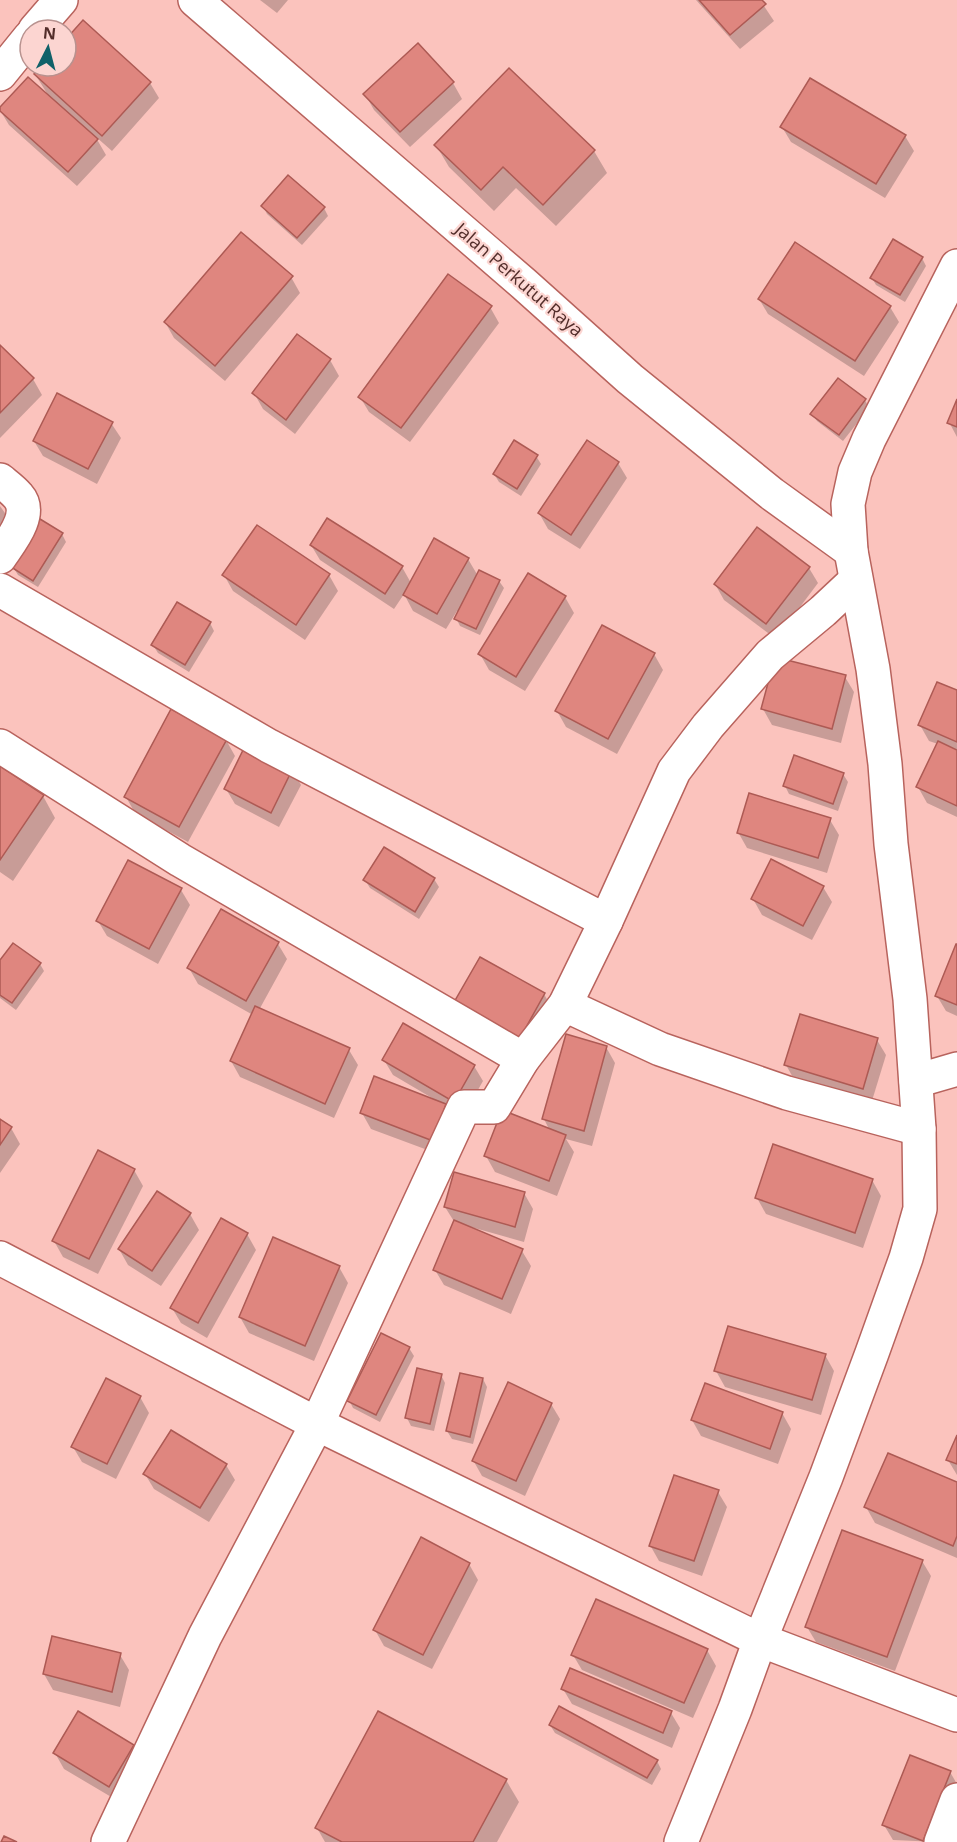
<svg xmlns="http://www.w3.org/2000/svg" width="957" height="1842" font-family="'Open Sans',sans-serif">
<rect width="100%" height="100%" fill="#fbc3bd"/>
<!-- shadow -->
<g fill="#0003">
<polygon points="260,0 288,0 277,13"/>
<polygon points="696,0 760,0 774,21 740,49"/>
<polygon points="66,41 150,83 159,98 112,151 95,136 106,155 77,186 9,125 0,110 48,95 35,74 43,66 66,66"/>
<polygon points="418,45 453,83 462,99 410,147 374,110 365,94"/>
<polygon points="509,70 594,151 607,173 556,226 516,188 494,211 449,167 436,145"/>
<polygon points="782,127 905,136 914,151 885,198 791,142"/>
<polygon points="263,206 324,208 328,216 302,245 267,214"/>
<polygon points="922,258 926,266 905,302 876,285 872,278"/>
<polygon points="291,277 300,293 225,381 174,338 165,322"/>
<polygon points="759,299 890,307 899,322 864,376 768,314"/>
<polygon points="490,307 499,323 410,442 369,412 360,397"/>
<polygon points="297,336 330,360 339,376 295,434 263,409 254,393"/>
<polygon points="0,347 33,379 42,395 0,438"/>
<polygon points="865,400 869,408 843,441 817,421 812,414"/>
<polygon points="957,403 957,437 949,422"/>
<polygon points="111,423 121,438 97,484 43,456 34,441"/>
<polygon points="536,456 541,464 521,496 499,482 494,474"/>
<polygon points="618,463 627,478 580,549 548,529 539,513"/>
<polygon points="0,506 12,523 0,541"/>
<polygon points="328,520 402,567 411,583 468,559 478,576 499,581 504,588 480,635 460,626 456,618 459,612 457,611 446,629 413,611 404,594 394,609 320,560 311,545"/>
<polygon points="62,534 66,542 38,587 18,575 13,567"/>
<polygon points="809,568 818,583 776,639 724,600 715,584"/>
<polygon points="224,575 329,575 338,591 305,640 233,591"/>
<polygon points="565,597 574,613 525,691 489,670 480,654"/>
<polygon points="210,623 214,631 189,672 158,653 153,645"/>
<polygon points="654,654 663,670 617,754 566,727 557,711"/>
<polygon points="845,677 854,692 841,743 772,725 763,709"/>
<polygon points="957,692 957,817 927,803 918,787 938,744 929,741 920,725"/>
<polygon points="226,740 235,756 188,842 135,813 126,797"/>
<polygon points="0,768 43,796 55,818 13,881 0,872"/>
<polygon points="292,769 301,785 279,827 235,804 226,789"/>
<polygon points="843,774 848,782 838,811 789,794 785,786"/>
<polygon points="830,820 839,835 827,873 747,848 738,832"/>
<polygon points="384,849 434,879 439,887 419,919 370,888 365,880"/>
<polygon points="823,887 832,902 812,940 762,915 753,899"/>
<polygon points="181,890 190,905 158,964 107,936 98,921"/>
<polygon points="221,911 278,944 287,959 259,1010 349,1050 358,1065 334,1118 240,1077 231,1061 253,1015 198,984 189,968"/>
<polygon points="957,946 957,1016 946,1011 937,996"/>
<polygon points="0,963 40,964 44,971 16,1010 0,998"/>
<polygon points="544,994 553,1010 528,1055 464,1019"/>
<polygon points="877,1040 886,1055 871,1104 795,1081 786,1065"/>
<polygon points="606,1047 615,1063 592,1146 566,1139 574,1152 557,1196 495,1172 486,1156 550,1131 544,1119"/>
<polygon points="384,1060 474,1066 483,1081 463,1116 445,1106 454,1121 441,1155 371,1129 362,1113 432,1098 393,1075"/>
<polygon points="0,1121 11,1128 20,1144 0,1173"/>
<polygon points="134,1170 143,1186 98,1274 63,1257 54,1241"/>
<polygon points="872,1180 881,1196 863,1248 766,1214 757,1198"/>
<polygon points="524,1193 533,1209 524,1242 471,1227 470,1229 522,1251 531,1266 511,1314 444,1285 435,1270 455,1223 445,1207"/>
<polygon points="190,1214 199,1230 161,1286 128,1265 119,1249"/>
<polygon points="247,1234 256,1250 207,1338 181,1323 172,1308"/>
<polygon points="339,1267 348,1283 314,1361 249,1333 240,1317"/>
<polygon points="409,1348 414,1356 380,1422 353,1408 349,1400"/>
<polygon points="825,1355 834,1371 821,1415 725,1387 716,1371"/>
<polygon points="441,1375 445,1383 434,1431 411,1426 407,1418"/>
<polygon points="483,1379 487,1387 473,1444 452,1439 447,1431"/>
<polygon points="140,1397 149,1413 116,1479 82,1462 73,1447"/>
<polygon points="551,1404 560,1419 525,1496 482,1476 473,1460"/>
<polygon points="782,1413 791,1429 778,1464 701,1436 692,1420"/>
<polygon points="957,1439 957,1475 948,1460"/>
<polygon points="226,1465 235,1480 209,1522 154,1489 145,1474"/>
<polygon points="957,1484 957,1558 875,1523 866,1507"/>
<polygon points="718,1492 727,1507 702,1576 659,1561 650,1545"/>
<polygon points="922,1561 931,1576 895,1671 816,1642 807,1627"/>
<polygon points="469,1564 478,1580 432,1669 384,1646 375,1630"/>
<polygon points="707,1650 716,1666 693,1718 582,1670 573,1655"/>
<polygon points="120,1655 129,1670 120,1707 53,1690 44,1674"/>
<polygon points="571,1670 671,1713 680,1728 672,1748 572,1704 563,1689"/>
<polygon points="550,1725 657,1761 661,1769 652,1785 555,1733"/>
<polygon points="132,1746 141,1761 118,1801 64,1769 55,1753"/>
<polygon points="950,1772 957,1784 938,1842 893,1840 884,1825"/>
<polygon points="506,1780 519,1802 497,1842 325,1842 317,1828"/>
</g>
<!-- building -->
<g fill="#df867f" stroke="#ad5a54" stroke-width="1.5">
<polygon points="699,0 762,0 766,4 730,35"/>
<polygon points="83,20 151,82 102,136 34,74 41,66 66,66 66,39"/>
<polygon points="418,43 454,82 400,132 363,94"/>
<polygon points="509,68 595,150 543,205 503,167 481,190 434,145"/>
<polygon points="28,77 98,139 68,172 0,111 0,107"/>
<polygon points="810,78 906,135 876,184 780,127"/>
<polygon points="288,175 325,207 297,238 261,206"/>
<polygon points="241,232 293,276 215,366 164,322"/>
<polygon points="893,239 923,257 900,295 870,278"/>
<polygon points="795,242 891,306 855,361 758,299"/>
<polygon points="448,274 492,306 401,428 358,397"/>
<polygon points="297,334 331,359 286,420 252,393"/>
<polygon points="0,345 34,378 0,413"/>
<polygon points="838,378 866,399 839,435 810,414"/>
<polygon points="57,393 113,422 88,469 33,441"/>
<polygon points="957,399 957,427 947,423"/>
<polygon points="514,440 538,455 517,489 493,474"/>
<polygon points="587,440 619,462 571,535 538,513"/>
<polygon points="327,518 403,566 385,594 310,545"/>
<polygon points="40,519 63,533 33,581 11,567"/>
<polygon points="257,525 330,574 296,625 222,575"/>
<polygon points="757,527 810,567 766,624 714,584"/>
<polygon points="434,538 469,558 437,614 403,595"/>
<polygon points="479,570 500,580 476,629 454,619"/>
<polygon points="528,573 566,596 516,677 478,654"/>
<polygon points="177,602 211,622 185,665 151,645"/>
<polygon points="602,625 655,653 608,739 555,711"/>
<polygon points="775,657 846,675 832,729 761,709"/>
<polygon points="937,682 957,690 957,742 918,725"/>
<polygon points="171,709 227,739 179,827 124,797"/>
<polygon points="938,741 957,750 957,806 916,787"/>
<polygon points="246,744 293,768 271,813 224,789"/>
<polygon points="794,755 844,773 833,804 783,786"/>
<polygon points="0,766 44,795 0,860"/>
<polygon points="749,793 831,818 818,858 737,833"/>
<polygon points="384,847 435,878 415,912 363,880"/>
<polygon points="771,859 824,886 803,926 751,899"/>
<polygon points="128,860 182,888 149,949 96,921"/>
<polygon points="221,909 279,942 246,1001 187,968"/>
<polygon points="13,943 41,963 12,1003 0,995 0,960"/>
<polygon points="956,944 957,944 957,1005 935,996"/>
<polygon points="480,957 545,993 519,1040 453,1004"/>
<polygon points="255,1006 350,1048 325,1104 230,1061"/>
<polygon points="800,1014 878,1038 863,1089 784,1065"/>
<polygon points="403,1023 475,1065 454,1102 382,1060"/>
<polygon points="566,1034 607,1046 584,1131 542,1119"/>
<polygon points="374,1076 446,1104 433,1141 360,1113"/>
<polygon points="502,1110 566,1135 549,1181 484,1156"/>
<polygon points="0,1119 12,1127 0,1145"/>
<polygon points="773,1144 873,1179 855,1233 755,1198"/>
<polygon points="98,1150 135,1169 89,1259 52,1241"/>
<polygon points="454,1172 525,1192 515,1227 444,1207"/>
<polygon points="157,1191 191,1213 152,1271 118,1249"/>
<polygon points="221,1218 248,1233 198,1323 170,1308"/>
<polygon points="454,1220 523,1249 502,1299 433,1270"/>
<polygon points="273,1237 340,1266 305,1346 239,1317"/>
<polygon points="728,1326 826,1354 812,1400 714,1371"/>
<polygon points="381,1333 410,1347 376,1415 347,1401"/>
<polygon points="417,1368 442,1374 430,1424 405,1418"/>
<polygon points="460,1373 483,1378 470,1437 446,1431"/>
<polygon points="106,1378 141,1396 107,1464 71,1447"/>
<polygon points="508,1382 552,1403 516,1481 472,1461"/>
<polygon points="705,1383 783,1412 770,1449 691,1420"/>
<polygon points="171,1430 227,1464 200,1508 143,1474"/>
<polygon points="957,1435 957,1464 946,1460"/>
<polygon points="888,1453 957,1482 957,1536 953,1546 864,1507"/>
<polygon points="674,1475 719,1490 694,1561 649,1546"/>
<polygon points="842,1530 923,1560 887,1657 805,1627"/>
<polygon points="421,1537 470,1563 423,1655 373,1630"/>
<polygon points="596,1599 708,1649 684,1703 571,1655"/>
<polygon points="52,1636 121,1653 112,1692 43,1674"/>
<polygon points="570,1668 672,1711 663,1733 561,1689"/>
<polygon points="559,1706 658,1760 647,1778 549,1725"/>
<polygon points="78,1711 134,1745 109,1787 53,1753"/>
<polygon points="378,1711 507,1779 473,1842 342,1842 315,1828"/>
<polygon points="910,1755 951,1771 923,1841 882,1825"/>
<polygon points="4,1836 17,1842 1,1842"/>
</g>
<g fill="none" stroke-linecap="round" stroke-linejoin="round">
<!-- minor casing -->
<g stroke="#b8635d" stroke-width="36">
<g id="minor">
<polyline points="195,0 524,284 630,379 772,494 851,551"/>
<polyline points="35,30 61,0"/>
<polyline points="0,74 30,37"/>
<path d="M0 480C6 485 13 490 18 496 34 514 10 542 0 557"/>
<polyline points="0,590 269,746 606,921"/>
<polyline points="0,746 180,860 523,1059"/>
<polyline points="565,1005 660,1049 787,1093 919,1129"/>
<polyline points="916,1081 957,1069"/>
<polyline points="0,1258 317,1424 760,1640 957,1715"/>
<polyline points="108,1842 205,1636 317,1424 464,1107 494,1107 523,1059 565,1005 606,921 674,771 708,726 770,655 823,611 855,581"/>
<polyline points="681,1842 735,1709 760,1640 826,1477 872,1353 906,1258 920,1209 919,1129 910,999 891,844 885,764 873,669 851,551 848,504 855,472 869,439 957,266"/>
<polyline points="941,1842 957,1800"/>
</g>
</g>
<!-- minor -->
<use href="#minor" stroke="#fff" stroke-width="33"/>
</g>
<g text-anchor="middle" stroke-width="4.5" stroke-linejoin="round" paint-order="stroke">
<!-- street labels -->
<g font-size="18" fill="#532e2b" stroke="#fcd5d1">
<text transform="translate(519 280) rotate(41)" y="6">Jalan Perkutut Raya</text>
</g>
</g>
<!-- north arrow -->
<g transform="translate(48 48) rotate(6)"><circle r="28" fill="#fcd5d1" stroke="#b8928f" stroke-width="1.5"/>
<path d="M0-4.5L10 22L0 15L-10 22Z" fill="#116169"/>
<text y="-9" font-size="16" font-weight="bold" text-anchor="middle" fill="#532e2b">N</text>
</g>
</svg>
